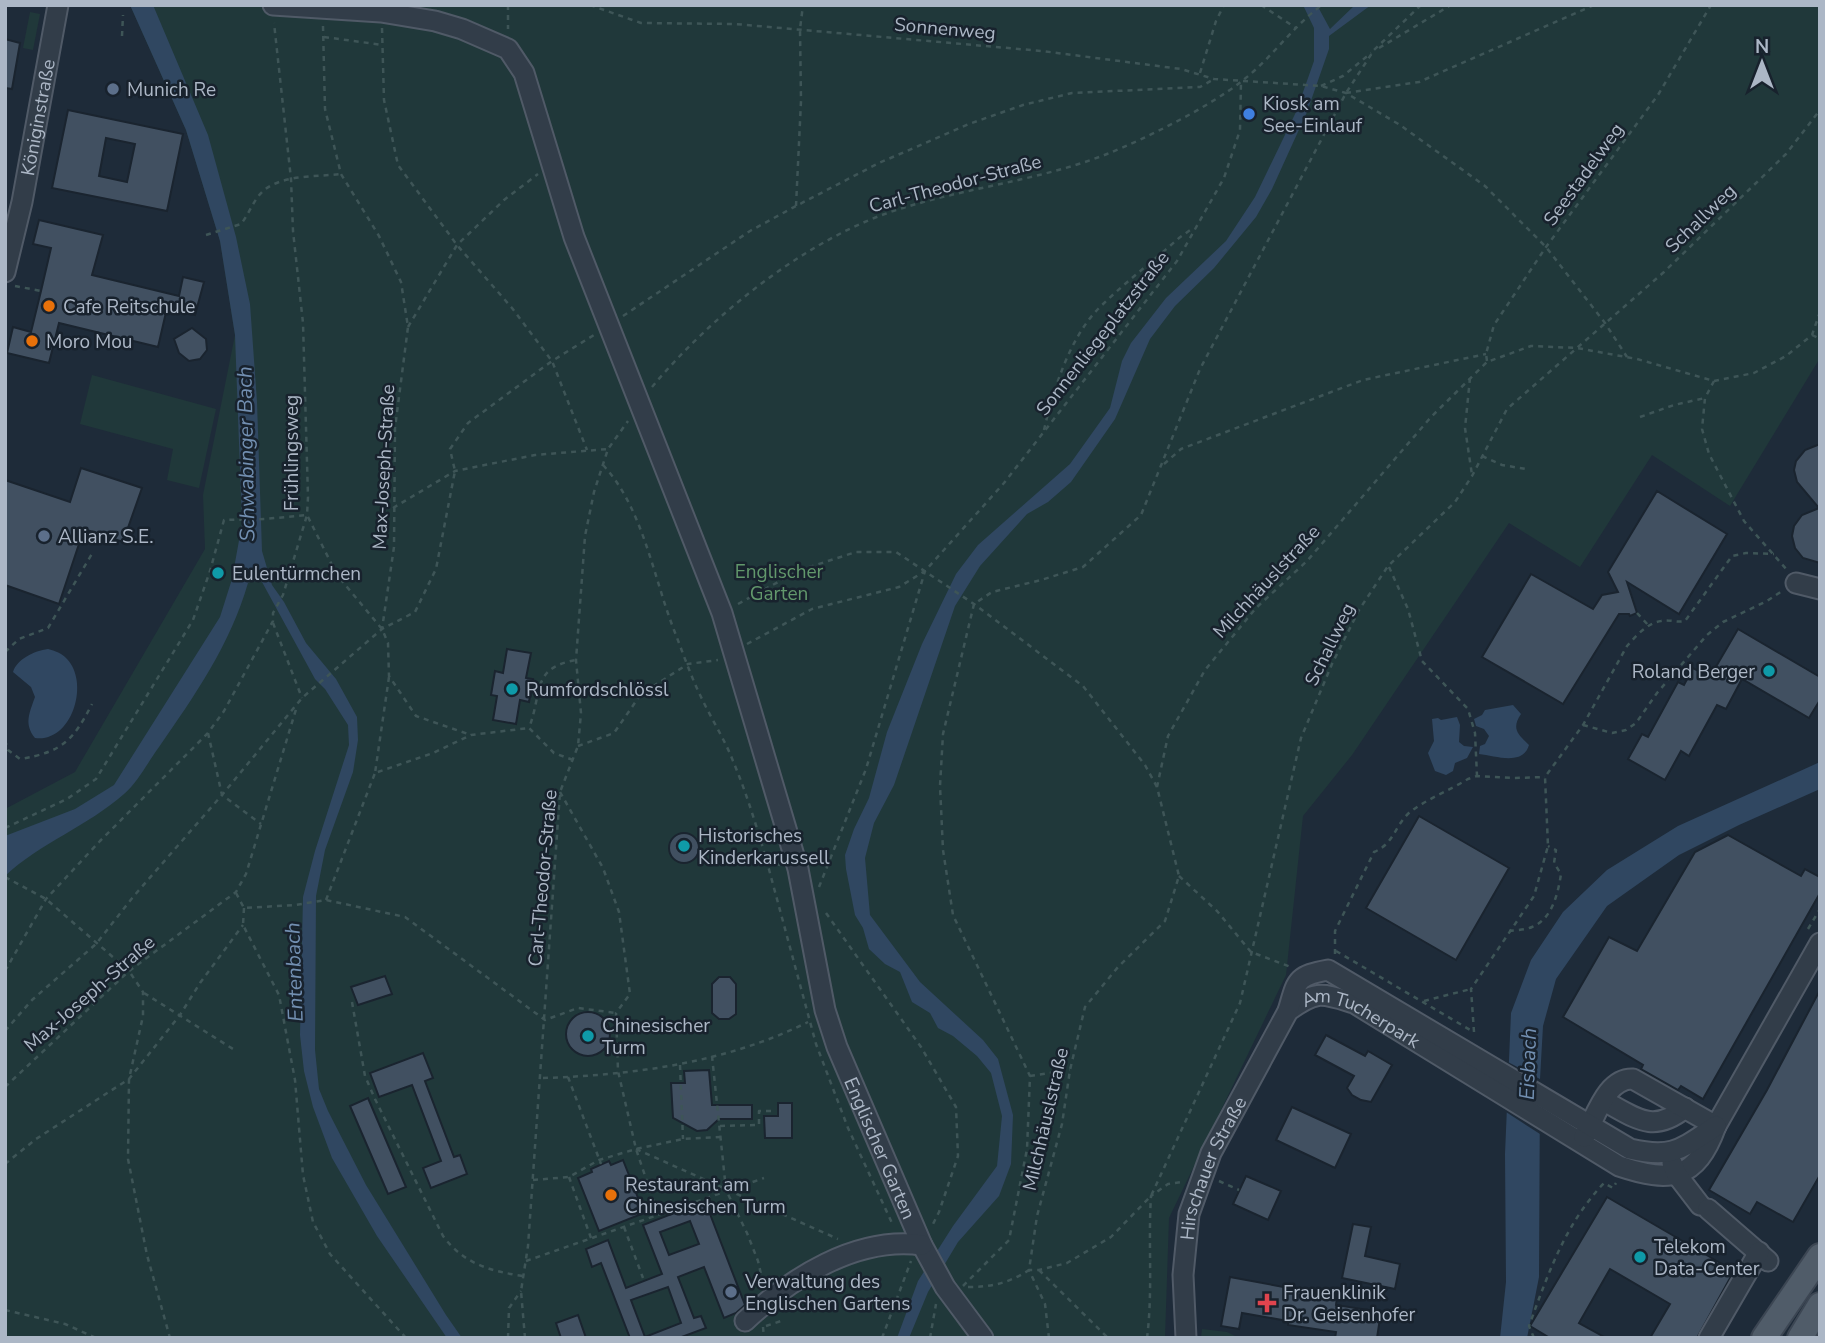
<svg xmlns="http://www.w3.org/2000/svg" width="1825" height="1343" font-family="'Nunito Sans',sans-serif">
<rect width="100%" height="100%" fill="#1e2b39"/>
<!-- green -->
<g fill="#20383a">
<polygon points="130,5 1820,5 1820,358 1730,506 1652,455 1580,567 1509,523 1352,755 1303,816 1286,975 1169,1218 1165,1338 5,1338 5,809 75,772 205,549 203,495 235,335 220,241 186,130"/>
<polygon points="30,12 40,14 33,50 23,48"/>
<polygon points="92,375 216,409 199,488 167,480 173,449 80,424"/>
<polygon points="1202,1329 1227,1332 1239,1338 1201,1338"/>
</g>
<!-- water -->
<g fill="#304761">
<path d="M130 5H153L208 135 236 237 250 304 257 402 262 551 272 585 284 602 306 643 336 679 357 717 358 740 353 772 325 850 316 896 315 1050 319 1089 328 1111 366 1185 446 1315 462 1338H447L377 1236 332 1158 313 1107 304 1071 300 1035 303 897 315 851 349 745 348 725 325 689 315 679 262 582 252 581 248 583C230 645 195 695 159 747 148 762 138 782 124 794 88 826 40 843 5 876V836L75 809 114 785 220 617 232 579 242 524 235 335 220 241 186 130Z"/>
<polygon points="1303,5 1317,5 1330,29 1355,5 1371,5 1329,36 1329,49 1307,112 1272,189 1256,217 1214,268 1175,306 1150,339 1115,419 1071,482 1048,502 1027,514 980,566 955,606 894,785 874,823 865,858 870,915 920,982 983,1040 998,1059 1013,1115 1011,1164 999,1196 958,1242 928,1292 909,1338 897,1338 918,1281 953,1226 997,1166 1002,1116 991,1073 977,1056 953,1036 938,1028 930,1013 912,1002 900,972 885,964 869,949 863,928 855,915 846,869 845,855 854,829 869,798 887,732 922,644 956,574 978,545 1070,464 1110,408 1122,361 1131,343 1166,298 1226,241 1255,197 1296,112 1314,61 1314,28"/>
<path d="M48 649C55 651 62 653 67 659 90 683 72 743 35 738 24 724 29 714 35 697L31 687 13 672C17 659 34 651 48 649Z"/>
<path d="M1513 705 1521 714C1511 729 1518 734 1529 745 1523 766 1496 756 1479 754L1480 746 1485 744 1489 736 1484 729 1476 726 1474 719 1482 715 1485 710Z"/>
<polygon points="1457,717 1460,725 1459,742 1464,746 1473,747 1467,758 1455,763 1453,771 1446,775 1435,771 1428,753 1434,741 1432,719 1438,718 1441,720"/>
<polygon points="1820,762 1820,789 1739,825 1679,855 1607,906 1556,979 1543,1026 1540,1079 1539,1277 1527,1338 1500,1338 1506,1282 1505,1154 1511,1013 1531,960 1563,912 1607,870 1678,826"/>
</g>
<!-- pier -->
<polygon fill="#1e2b39" points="1508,1062 1540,1079 1540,1134 1506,1112"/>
<!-- building -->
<g fill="#415061" stroke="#1a242f" stroke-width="2" fill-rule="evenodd">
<polygon points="5,39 20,43 12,89 5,88"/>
<path d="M68 110 183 134 167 211 52 188ZM106 138 135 144 127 182 99 176Z"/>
<polygon points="39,220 103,235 92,275 179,296 183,277 204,282 195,315 167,308 158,347 59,323 49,363 7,353 13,327 31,332 41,291 51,248 33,244"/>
<polygon points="192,328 206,339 207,350 200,359 189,361 179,353 174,339"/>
<polygon points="1820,444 1820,563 1803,558 1795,548 1792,536 1794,526 1802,515 1819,508 1797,482 1794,470 1796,461 1805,450"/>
<polygon points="81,468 142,488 123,542 84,529 59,604 5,585 5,480 70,502"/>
<polygon points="1657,491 1727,534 1679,614 1627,582 1637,613 1630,616 1629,614 1619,614 1563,704 1482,657 1531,574 1593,609 1602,595 1618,592 1608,572"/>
<polygon points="1738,629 1820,677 1820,700 1809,718 1742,679 1726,709 1717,705 1689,756 1681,751 1665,780 1628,759 1642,734 1648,737 1678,682 1684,685 1693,668 1710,677"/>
<polygon points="507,649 531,653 526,678 533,679 529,702 520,700 516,724 493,720 497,696 491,695 495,671 503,673"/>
<polygon points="1419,816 1509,868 1456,960 1366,908"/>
<circle cx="684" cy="848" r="15"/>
<polygon points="1728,835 1801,876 1805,869 1820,877 1820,893 1703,1099 1681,1086 1678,1090 1641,1069 1643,1065 1563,1017 1609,937 1637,951 1695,852"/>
<polygon points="385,976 392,994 358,1005 351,987"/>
<polygon points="719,977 730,977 736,984 736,1014 729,1019 719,1019 712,1013 712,984"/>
<polygon points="1820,990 1820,1175 1793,1222 1757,1202 1750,1214 1709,1190 1767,1090"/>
<circle cx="588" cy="1034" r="22"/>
<polygon points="1326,1035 1365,1056 1368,1051 1392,1065 1371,1102 1361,1100 1352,1095 1347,1088 1354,1076 1315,1055"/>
<polygon points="423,1053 433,1078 425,1081 454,1157 460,1155 467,1174 431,1188 423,1168 441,1161 412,1085 379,1097 370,1073"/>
<polygon points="709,1070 712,1105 752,1105 752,1119 719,1119 707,1130 697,1131 673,1118 671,1083 685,1083 684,1071"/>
<polygon points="368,1098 406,1187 388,1194 350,1106"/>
<polygon points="778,1103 792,1103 792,1138 765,1138 764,1116 778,1116"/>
<polygon points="1292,1107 1351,1134 1335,1168 1276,1140"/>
<polygon points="623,1160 644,1213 599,1231 578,1178 592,1172 591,1169 609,1161 611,1165"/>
<polygon points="1246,1176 1281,1191 1268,1220 1233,1204"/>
<polygon points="1607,1197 1734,1271 1697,1338 1650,1338 1670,1304 1610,1269 1579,1323 1606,1338 1550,1338 1530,1326"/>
<path d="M705 1201 745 1305 736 1313 724 1318 704 1267 678 1277 694 1318 701 1316 706 1328 679 1338H630L601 1263 592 1267 586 1249 608 1240 626 1288 662 1274 643 1225ZM690 1221 699 1244 669 1255 660 1232ZM668 1287 681 1323 645 1337 631 1300Z"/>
<polygon points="1353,1224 1371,1227 1365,1256 1400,1264 1395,1289 1342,1278"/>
<polygon points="1230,1277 1337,1297 1336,1305 1381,1312 1377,1338 1335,1338 1336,1332 1288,1325 1288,1321 1242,1313 1239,1329 1221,1326"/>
<polygon points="578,1315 586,1338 561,1338 556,1323"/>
</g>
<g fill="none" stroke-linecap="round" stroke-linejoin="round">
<!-- minor casing -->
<g stroke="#505a67" stroke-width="23">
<g id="minor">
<path id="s1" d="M273 5 381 12 435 21 462 29 508 49 524 73 574 237 722 613 798 869 825 1010 837 1047 922 1245 945 1287 983 1338"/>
<path id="s2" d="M5 272 22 202 58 5"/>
<polyline points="1796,583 1820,589"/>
<path id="s3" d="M1288 1011C1317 990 1321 993 1354 1003L1619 1166C1670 1183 1696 1181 1716 1126L1820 943"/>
<path d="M1604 1101C1636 1118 1653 1134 1685 1108"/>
<path d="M1584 1137C1596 1117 1606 1078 1633 1079L1716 1126"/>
<polyline points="1672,1163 1677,1175 1700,1205"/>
<polyline points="1708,1209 1768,1261"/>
<path d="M745 1321C791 1278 856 1236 922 1245"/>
<path id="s4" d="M1186 1338 1183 1275 1189 1214 1211 1153 1288 1011C1297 981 1295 976 1328 970L1630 1149C1673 1159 1681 1149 1716 1126"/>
<polyline points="1709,1338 1759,1252"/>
</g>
</g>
<!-- major casing -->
<g stroke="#3c4653" stroke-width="28">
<g id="major">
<polyline points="1764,1338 1820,1256"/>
<polyline points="1800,1338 1820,1305"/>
</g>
</g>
<!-- path -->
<g stroke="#3e5557" stroke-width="2.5" stroke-dasharray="5 5" stroke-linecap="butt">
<polyline points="508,5 508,29"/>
<polyline points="590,5 641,23 735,24 1042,51 1181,69 1214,79 1321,86 1346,93 1400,125 1485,186 1546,247 1605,323 1627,357"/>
<polyline points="1261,5 1296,28"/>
<polyline points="323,26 325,109 341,174 379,236 401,282 408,327 395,428 394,547 382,629"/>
<polyline points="382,28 384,100 398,165 457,245 512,308 552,361 587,450"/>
<polyline points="122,36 123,15"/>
<polyline points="324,37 383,45"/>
<polyline points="1379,48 1451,5"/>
<polyline points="1200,73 1216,21 1224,5"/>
<polyline points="1321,86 1343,76 1371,53"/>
<polyline points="1346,93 1419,82 1594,5"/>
<polyline points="796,206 801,101 800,29 803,5"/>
<path d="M206 235 241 224C249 214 253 201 262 192 281 174 317 177 341 174"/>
<polyline points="15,286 41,291"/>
<polyline points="623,316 750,231 796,206 879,163 969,124 1023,105 1072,93 1200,87 1214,79"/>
<polyline points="408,327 457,245 504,200 538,174"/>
<polyline points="1812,335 1820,339"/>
<polyline points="1487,361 1486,354 1494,325 1546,247 1658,95 1711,5"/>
<polyline points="1470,378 1465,428 1472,475"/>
<polyline points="1714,381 1705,398 1702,429 1709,454 1744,521 1787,570"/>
<path d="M652 387C713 314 811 235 903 208 970 187 1041 180 1107 154 1147 138 1209 107 1242 81 1272 58 1292 27 1322 5"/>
<polyline points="1640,417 1674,405 1705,398"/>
<path d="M1044 430C1053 391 1069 339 1098 309 1123 284 1152 262 1179 238L1193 228"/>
<polyline points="1482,456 1502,465 1526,469"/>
<polyline points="1164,464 1181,449 1363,380 1486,354"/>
<path d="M603 465C643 508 653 576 674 630 683 653 691 677 702 699 712 720 725 740 733 761 747 794 757 828 767 862H725"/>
<polyline points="393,508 455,471 535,455 608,449"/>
<polyline points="1389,567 1408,609 1422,661 1468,709 1475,733 1477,776"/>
<polyline points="738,604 800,570 856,552 896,552 974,604 1083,686 1145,765 1157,787"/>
<polyline points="1637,613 1649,626"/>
<polyline points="273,623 302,698"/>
<polyline points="747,644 812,609 899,587 925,571 1004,483 1177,261 1224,178 1240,130 1241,82"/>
<polyline points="5,652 19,639 48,628 93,552"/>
<polyline points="389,677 375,773 433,753 471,735 529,728"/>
<polyline points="1583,725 1612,733 1626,730 1636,723 1657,693 1707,635 1723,622 1767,601 1782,591"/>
<polyline points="208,733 222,795 261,824"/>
<path d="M5 740 8 750 20 759C62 752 73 741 92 704"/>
<polyline points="578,746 614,733 641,694 688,664 718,660"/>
<path d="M573 760 554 753 529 728C543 691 531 668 576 660"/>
<polyline points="560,792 603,868 619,912 630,994 616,1013 618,1071 636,1149 658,1214"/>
<polyline points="5,828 67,799 96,779 193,620 210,571 224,520 265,519 307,515 337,575 382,629 388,643 389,676 416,716 471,735"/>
<polyline points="780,865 767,862 816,1044 848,1128 892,1223"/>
<polyline points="1179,876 1217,911 1251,952 1291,967"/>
<polyline points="5,877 46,899 129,971 143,992 143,1016 129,1079 128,1159 147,1255 170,1338"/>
<polyline points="819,887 866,769 925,571"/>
<polyline points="236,893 244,908 295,905 326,900 405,917 545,1020 578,1008 616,1013"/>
<polyline points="326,900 375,773"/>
<polyline points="244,908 243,925 279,995 295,1080 303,1175 313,1222 330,1254 406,1338"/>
<polyline points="826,913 921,1047 956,1107 958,1156 939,1212 932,1226"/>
<polyline points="1808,929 1820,909"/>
<path d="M1509 931C1516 930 1525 930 1532 927 1552 919 1558 894 1561 874L1554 863 1556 850 1548 846"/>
<polyline points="1336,951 1472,1031"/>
<path d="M1335 954V931L1374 852C1395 843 1394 826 1410 812 1427 799 1450 790 1468 779L1477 776 1513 778 1545 777"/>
<polyline points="5,971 46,899 100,841 208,733 224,711 273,621 273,613 283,595 307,515 308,497 303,323 293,231 291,179 274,23"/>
<polyline points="144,993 233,1049"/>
<polyline points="1424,1001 1471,989"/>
<path d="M352 1002 365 1076 375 1099 443 1236C464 1264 490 1271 523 1276"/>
<polyline points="5,1031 32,1000 96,944 133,897 222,795 302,698 382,629 415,612 436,569 455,471 450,449 468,423 552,361 594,335"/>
<path d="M1474 1032 1471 989 1534 896 1548 846 1545 777 1583 725 1627 646C1636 636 1647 623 1661 621 1669 619 1677 623 1685 621L1732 556 1746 553 1774 554"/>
<polyline points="712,1056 726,1190 747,1233 758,1261 763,1283"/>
<polyline points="680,1065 683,1139"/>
<polyline points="1030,1076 1070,1070"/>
<polyline points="568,1077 601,1164"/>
<path d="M543 1078C633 1075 726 1063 808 1022"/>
<polyline points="5,1087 129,971 236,892 246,874 297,706"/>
<polyline points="720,1126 759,1125 759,1111 775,1111"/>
<polyline points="636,1149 838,1239"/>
<polyline points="5,1164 36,1139 129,1079 180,1015 200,983 243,925"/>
<polyline points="569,1177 591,1238"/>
<polyline points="533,1180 569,1177 599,1160 636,1149 683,1139 721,1137"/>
<polyline points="1219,1181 1239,1190"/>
<polyline points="624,1227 643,1278"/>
<polyline points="526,1261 764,1178"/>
<polyline points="1039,1270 1108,1338"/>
<polyline points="963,1286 1009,1240 1027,1149 1030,1076 953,915 943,850 940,786 943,734 974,604 992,592 1041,580 1083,567 1141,515 1200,369 1346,93 1374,50 1421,5"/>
<path d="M968 1287C992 1287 1009 1283 1029 1270L1037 1216 1062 1124 1070 1070 1085 1007 1118 967 1165 921 1179 876 1157 787 1168 736 1205 670 1256 608 1307 561 1431 417 1487 362 1531 346 1577 348 1637 359 1714 381 1754 373 1786 356 1812 335 1820 312"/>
<polyline points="5,1310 65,1324 96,1338"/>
<polyline points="766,1326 784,1320"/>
<polyline points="763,1327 764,1338"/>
<polyline points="508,1338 509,1308 521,1291"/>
<polyline points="525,1338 521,1291 528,1246 560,792 578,746 581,713 576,660 585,536 594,492 608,449 628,421"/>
<polyline points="882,1338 911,1261"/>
<polyline points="930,1338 936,1304"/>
<polyline points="1049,1338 1045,1304 1029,1270 1039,1270 1067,1263 1111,1237 1151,1196 1240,1003 1301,738 1332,664 1359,610 1388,566 1455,502 1472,476 1507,409 1664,272 1786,154 1820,110"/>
<path d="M1147 1338C1153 1291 1148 1243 1151 1196L1168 1184 1181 1182"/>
<path d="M1534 1338 1529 1326C1548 1274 1565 1224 1604 1183L1613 1188 1616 1183"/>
</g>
<!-- minor -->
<use href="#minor" stroke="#323d49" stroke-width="19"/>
<!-- major -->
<use href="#major" stroke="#505c69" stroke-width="24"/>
</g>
<!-- markers -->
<g fill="#5c6f8a" stroke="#18222d" stroke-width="2.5">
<circle cx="113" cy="89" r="7"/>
<circle cx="44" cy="536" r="7"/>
<circle cx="731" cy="1292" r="7"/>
</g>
<circle fill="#3f7fe0" stroke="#18222d" stroke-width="2.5" cx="1249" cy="114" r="7"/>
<g fill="#e8710a" stroke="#18222d" stroke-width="2.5">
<circle cx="49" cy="306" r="7"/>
<circle cx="32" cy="341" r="7"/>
<circle cx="611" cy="1195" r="7"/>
</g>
<g fill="#0f9aa8" stroke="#18222d" stroke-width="2.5">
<circle cx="218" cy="573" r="7"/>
<circle cx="1769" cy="671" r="7"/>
<circle cx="512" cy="689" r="7"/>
<circle cx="684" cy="846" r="7"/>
<circle cx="588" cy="1036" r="7"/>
<circle cx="1640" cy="1257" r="7"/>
</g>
<path fill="#e0444e" stroke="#18222d" stroke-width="2.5" d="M1263.5 1292.5h7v7h7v7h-7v7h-7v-7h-7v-7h7z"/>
<g text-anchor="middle" stroke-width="5" stroke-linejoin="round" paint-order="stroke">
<!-- street labels -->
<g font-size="19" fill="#acb7c6" stroke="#18222d">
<text transform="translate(945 28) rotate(5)" y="7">Sonnenweg</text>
<text dy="7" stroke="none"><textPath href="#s2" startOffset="158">Königinstraße</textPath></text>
<text transform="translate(1583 174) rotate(-54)" y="7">Seestadelweg</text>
<text transform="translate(955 183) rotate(-15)" y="7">Carl-Theodor-Straße</text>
<text transform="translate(1700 218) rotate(-44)" y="7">Schallweg</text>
<text transform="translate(1102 333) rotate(-52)" y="7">Sonnenliegeplatzstraße</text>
<text transform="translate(291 453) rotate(-90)" y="7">Frühlingsweg</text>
<text transform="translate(383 467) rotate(-87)" y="7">Max-Joseph-Straße</text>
<text transform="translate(1266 581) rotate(-47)" y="7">Milchhäuslstraße</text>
<text transform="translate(1329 644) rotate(-64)" y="7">Schallweg</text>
<text transform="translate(542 878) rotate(-85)" y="7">Carl-Theodor-Straße</text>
<text transform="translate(89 993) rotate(-41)" y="7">Max-Joseph-Straße</text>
<text dy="7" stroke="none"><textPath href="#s3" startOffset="82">Am Tucherpark</textPath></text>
<text transform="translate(1045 1119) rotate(-77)" y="7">Milchhäuslstraße</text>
<text dy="7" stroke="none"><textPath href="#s1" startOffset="1405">Englischer Garten</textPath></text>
<text dy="7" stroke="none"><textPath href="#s4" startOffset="175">Hirschauer Straße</textPath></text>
</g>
<!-- poi labels -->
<g font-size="19" fill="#acb7c6" stroke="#18222d" text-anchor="start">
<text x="127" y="96">Munich Re</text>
<text x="1263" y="110">Kiosk am<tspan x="1263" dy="22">See-Einlauf</tspan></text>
<text x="63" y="313">Cafe Reitschule</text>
<text x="46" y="348">Moro Mou</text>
<text x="58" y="543">Allianz S.E.</text>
<text x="232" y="580">Eulentürmchen</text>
<text x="1755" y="678" text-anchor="end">Roland Berger</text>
<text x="526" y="696">Rumfordschlössl</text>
<text x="698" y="842">Historisches<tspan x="698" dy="22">Kinderkarussell</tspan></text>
<text x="602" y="1032">Chinesischer<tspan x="602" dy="22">Turm</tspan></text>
<text x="625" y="1191">Restaurant am<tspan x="625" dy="22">Chinesischen Turm</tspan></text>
<text x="1654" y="1253">Telekom<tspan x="1654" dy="22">Data-Center</tspan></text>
<text x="745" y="1288">Verwaltung des<tspan x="745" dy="22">Englischen Gartens</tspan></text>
<text x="1283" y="1299">Frauenklinik<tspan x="1283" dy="22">Dr. Geisenhofer</tspan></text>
</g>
<!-- park labels -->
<g font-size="19" fill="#62986c" stroke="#18222d">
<text x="779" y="578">Englischer<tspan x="779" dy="22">Garten</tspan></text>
</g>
<!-- water labels -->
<g font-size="21" font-style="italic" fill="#728fb1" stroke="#18222d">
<text transform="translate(246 454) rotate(-91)" y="7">Schwabinger Bach</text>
<text transform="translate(294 972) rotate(-92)" y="7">Entenbach</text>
<text transform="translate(1528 1064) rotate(-88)" y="7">Eisbach</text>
</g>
</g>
<!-- border -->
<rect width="1825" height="1343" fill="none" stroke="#acb7c6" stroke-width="14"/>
<!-- north arrow -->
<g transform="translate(1762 63)" stroke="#18222d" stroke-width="5" paint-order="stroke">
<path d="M0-5L12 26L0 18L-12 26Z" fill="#acb7c6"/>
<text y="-10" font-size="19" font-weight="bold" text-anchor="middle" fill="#acb7c6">N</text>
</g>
</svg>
